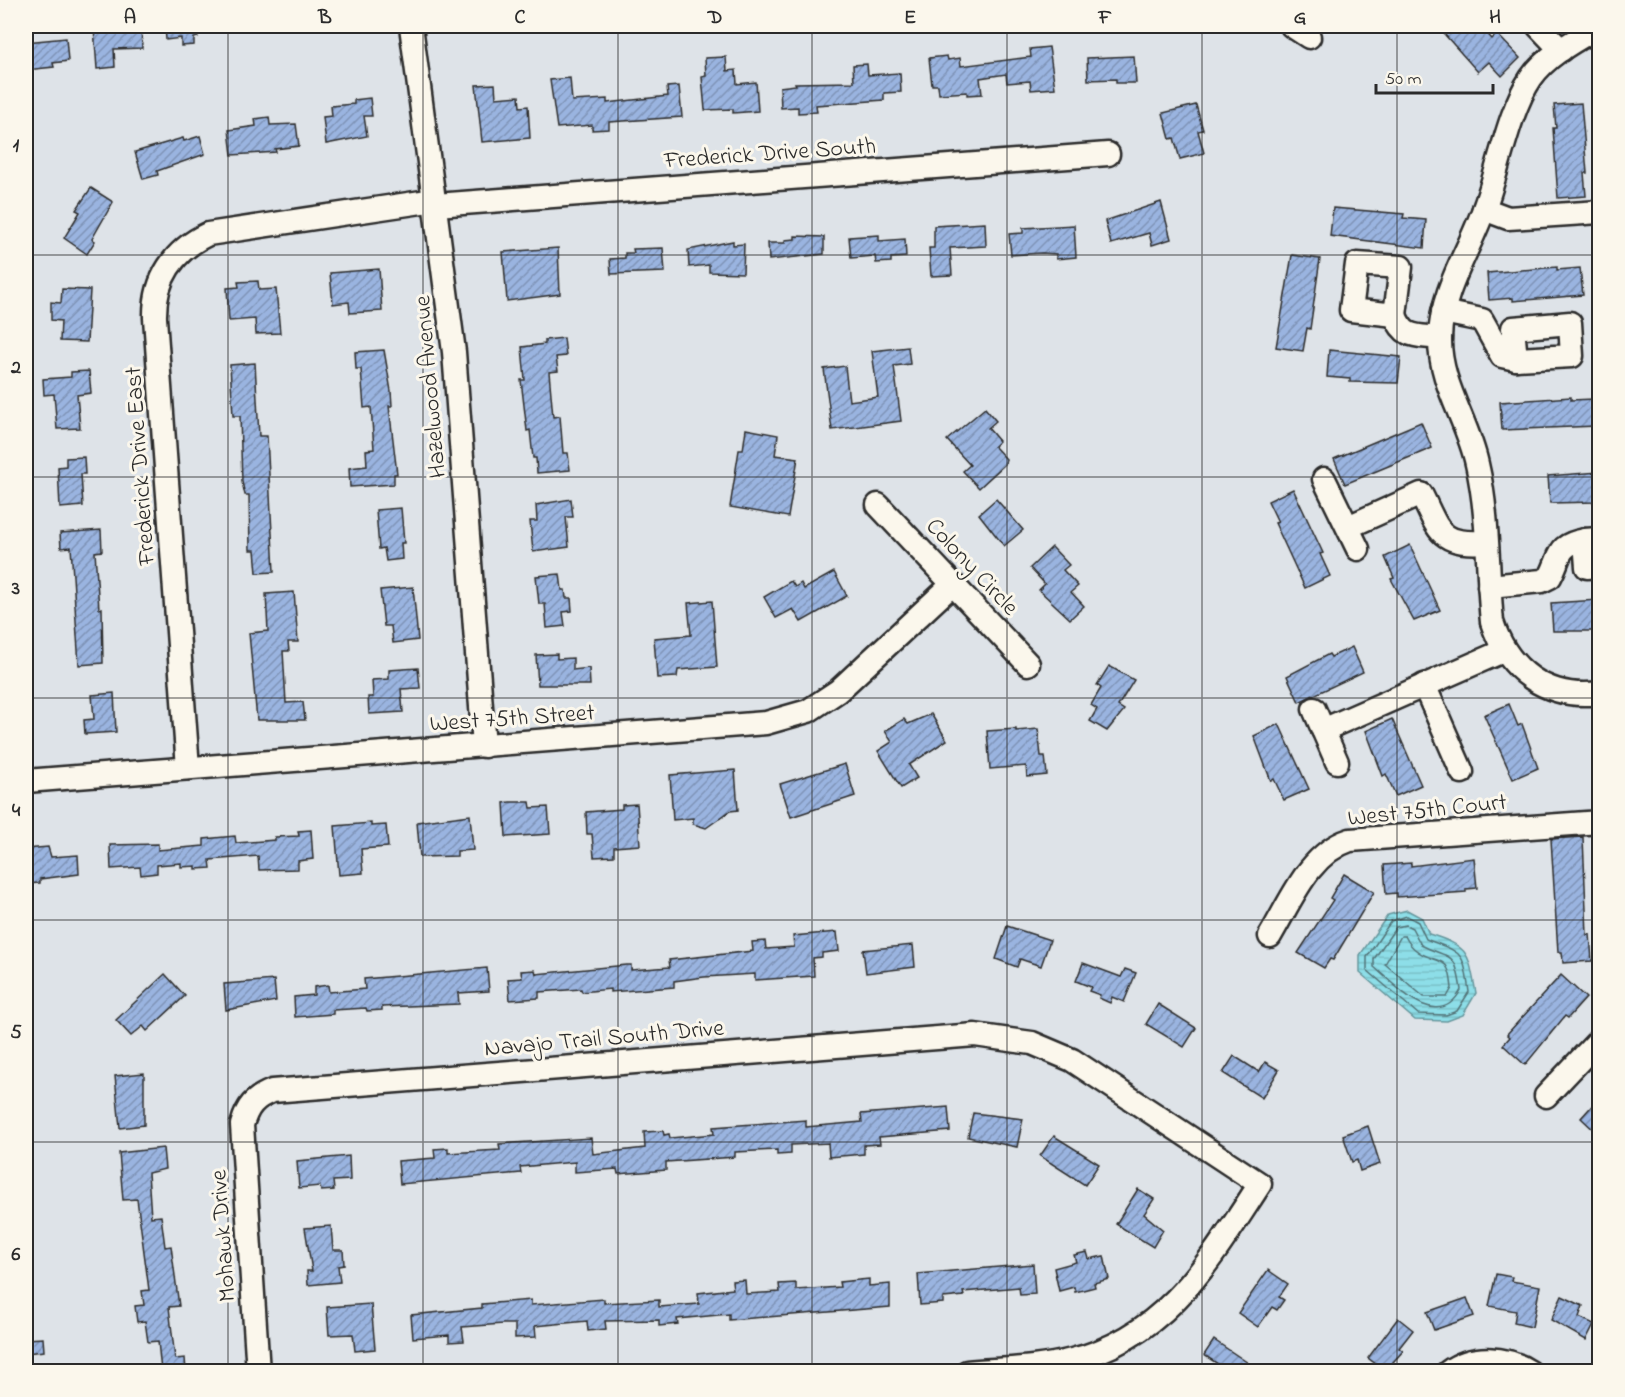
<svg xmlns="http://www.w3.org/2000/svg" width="1625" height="1397" font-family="'Indie Flower',sans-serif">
<defs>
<pattern id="water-rules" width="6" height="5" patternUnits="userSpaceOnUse" patternTransform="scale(1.5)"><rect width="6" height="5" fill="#8ddee8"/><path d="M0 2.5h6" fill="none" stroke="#7abfc7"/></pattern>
<pattern id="building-hatch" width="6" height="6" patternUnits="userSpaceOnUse" patternTransform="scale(1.5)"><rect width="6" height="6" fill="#9ab4e0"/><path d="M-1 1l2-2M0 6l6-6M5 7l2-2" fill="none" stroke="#7e93b6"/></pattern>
</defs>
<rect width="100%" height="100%" fill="#dee3e8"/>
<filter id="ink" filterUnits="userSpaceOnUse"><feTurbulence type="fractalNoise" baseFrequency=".0167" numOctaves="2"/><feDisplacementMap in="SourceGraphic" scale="12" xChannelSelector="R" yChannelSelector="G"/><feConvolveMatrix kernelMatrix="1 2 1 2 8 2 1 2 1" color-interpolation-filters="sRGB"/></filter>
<g filter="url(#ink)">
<!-- water -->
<path fill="url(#water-rules)" stroke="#66969c" stroke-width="1.5" d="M1407 910 1422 918 1429 934C1470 947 1468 952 1476 993L1463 1015 1447 1021 1415 1020 1360 973V955L1388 915Z"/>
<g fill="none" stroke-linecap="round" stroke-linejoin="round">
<!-- shore -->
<g stroke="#527377" stroke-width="1.5">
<path d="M1407 916 1418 922 1426 939C1463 954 1463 949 1469 992L1457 1011 1446 1015 1418 1014 1367 970V957L1391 921Z"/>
<path d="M1406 925 1412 928 1421 945C1452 961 1455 949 1461 990 1438 1033 1397 987 1374 967V959L1396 927Z"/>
<path d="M1401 936H1405C1418 963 1443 955 1448 969 1451 975 1451 982 1452 988L1447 997H1424L1385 964Z"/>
</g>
</g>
<!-- building -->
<g fill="url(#building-hatch)" stroke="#2b2b2b" stroke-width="1.5">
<polygon points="141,26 142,48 114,49 115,67 97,69 94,28"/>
<polygon points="165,26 197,26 198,37 194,38 194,45 181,46 181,38 166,40"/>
<polygon points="1437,26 1480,26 1492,39 1497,34 1520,58 1502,76 1489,62 1478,72"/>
<polygon points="66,38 68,61 53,63 54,67 26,70 26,42"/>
<polygon points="1049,47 1055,88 1031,90 1030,81 1007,83 1006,74 980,78 982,94 967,95 967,92 939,94 938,85 932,85 929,58 947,56 948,60 960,58 961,66 1031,57 1030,49"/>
<polygon points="1134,56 1136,83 1116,83 1116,79 1088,80 1087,58"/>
<polygon points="726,57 727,71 736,70 737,84 756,82 758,111 733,113 733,109 705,110 702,77 706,76 705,58"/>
<polygon points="867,64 868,75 900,73 901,92 884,93 884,100 816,105 817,112 798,113 798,107 781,108 780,87 796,85 795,83 854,82 853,65"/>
<polygon points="570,78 572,101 607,99 607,103 668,96 667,87 679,86 682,117 609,122 609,129 592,130 592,125 557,128 550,80"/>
<polygon points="495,84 496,98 519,96 520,107 528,106 530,138 482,142 476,85"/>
<polygon points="370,98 372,116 364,116 367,136 326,144 323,117 332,116 331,106 354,104 354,100"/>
<polygon points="1581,103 1587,173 1584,173 1586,196 1558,198 1553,128 1556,128 1554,105"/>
<polygon points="1196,105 1203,130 1198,131 1204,153 1180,159 1174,138 1170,139 1163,113"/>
<polygon points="269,117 270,125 296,124 299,146 275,149 276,152 232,155 229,130 256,126 255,119"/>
<polygon points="200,136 205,154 157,171 158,175 143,179 135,152 183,138 184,141"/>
<polygon points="91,188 113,202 92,239 95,241 87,254 64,238 80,212 76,210"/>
<polygon points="1161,202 1171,239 1152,245 1149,233 1111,244 1105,221"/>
<polygon points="1333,208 1404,214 1403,218 1426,220 1424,248 1330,236"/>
<polygon points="985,223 986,246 950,248 952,275 931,276 929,248 934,248 934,226"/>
<polygon points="1074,225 1076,257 1056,259 1056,254 1042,253 1011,255 1009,234 1023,233 1023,228"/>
<polygon points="879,235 879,241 905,239 906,257 891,258 891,262 876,263 875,256 851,258 849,237"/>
<polygon points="795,236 824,237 824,254 769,260 768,243 785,243 785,240 795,239"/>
<polygon points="733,241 733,245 744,244 743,273 709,272 709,265 689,267 688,250"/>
<polygon points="558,248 560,294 507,301 503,252"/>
<polygon points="663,248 665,272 611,274 610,259 625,258 625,253 634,253 633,249"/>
<polygon points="1292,255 1320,259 1310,329 1307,328 1303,351 1276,347"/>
<polygon points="1557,267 1557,270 1580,268 1583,295 1513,301 1513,298 1489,300 1487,273"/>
<polygon points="379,269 382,311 350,313 349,302 333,304 330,273"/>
<polygon points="258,281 259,290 276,289 280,333 256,334 255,319 229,321 227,288 239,287 238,282"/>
<polygon points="62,289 90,290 87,342 60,341 61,321 51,320 51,302 61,303"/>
<polygon points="564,338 566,356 556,357 558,371 549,372 553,417 560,416 563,453 568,453 570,470 537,473 536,458 533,458 530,430 527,431 521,380 525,380 522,347 545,344 545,340"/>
<polygon points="908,347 910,364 894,366 901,421 832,430 824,369 845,366 849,401 878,397 872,351"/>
<polygon points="384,350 391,391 392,406 389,406 397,474 394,474 394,484 350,487 349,468 367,466 366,450 374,449 371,407 364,408 361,369 356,369 355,352"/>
<polygon points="1329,350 1401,357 1398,383 1350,382 1350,379 1327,377"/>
<polygon points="255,363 259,436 267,436 274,572 257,573 255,550 250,550 249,495 245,495 242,482 240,416 233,416 230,365"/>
<polygon points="89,371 91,393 77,395 80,428 57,429 54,394 44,395 43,379 71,377 71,372"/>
<polygon points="1571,397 1571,400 1594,399 1596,426 1502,430 1500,402"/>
<polygon points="985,408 996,421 988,428 999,441 994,446 1006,459 1005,464 979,488 963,471 970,465 947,440"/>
<polygon points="1421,422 1432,448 1345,484 1334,459"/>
<polygon points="746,429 778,435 775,455 798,458 788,517 730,507 739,450 743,450"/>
<polygon points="84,457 85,474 81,474 83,506 60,508 58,467 66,466 66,458"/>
<polygon points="1599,472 1597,502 1550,503 1548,476"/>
<polygon points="1293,489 1323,553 1320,554 1330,576 1305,588 1275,523 1278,522 1268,501"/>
<polygon points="571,499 573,517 566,517 569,547 533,552 530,521 537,521 536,505"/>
<polygon points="996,499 1023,530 1004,546 979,514"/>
<polygon points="401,508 404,543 401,543 402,559 386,561 384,548 379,549 376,510"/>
<polygon points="101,530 102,551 95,552 99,609 102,608 103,663 79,665 71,547 61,548 60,533"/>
<polygon points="1410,545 1440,610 1414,621 1391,579 1394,578 1385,557"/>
<polygon points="1052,547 1069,565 1063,570 1078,586 1071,592 1084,606 1070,619 1039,590 1045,584 1030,568"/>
<polygon points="834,572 847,596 801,622 793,609 776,618 764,597 791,581 795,587 801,583 804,589"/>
<polygon points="560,574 562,590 565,590 566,598 571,598 572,611 563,612 565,626 547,628 545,604 539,604 536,576"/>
<polygon points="413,587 418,640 393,643 391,626 384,626 380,590"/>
<polygon points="294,592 298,642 288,642 289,651 283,651 286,703 303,702 305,720 257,720 249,633 268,631 266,594"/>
<polygon points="1599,600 1599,631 1553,631 1551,603"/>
<polygon points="712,601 717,667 678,670 677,677 657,678 654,638 691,635 688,603"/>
<polygon points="1352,647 1363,672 1299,702 1287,676 1329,654 1331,657"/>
<polygon points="557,654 557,659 573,658 573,670 589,668 590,685 538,685 536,655"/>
<polygon points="1109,666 1134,680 1118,706 1124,710 1107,731 1090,721 1097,709 1091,705 1101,688 1097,685"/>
<polygon points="418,668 420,688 401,689 403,712 369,714 368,697 373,697 372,680 389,679 389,670"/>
<polygon points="114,693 116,732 85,734 84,720 94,719 92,695"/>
<polygon points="1509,704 1518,726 1522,724 1538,768 1513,779 1484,715"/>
<polygon points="931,714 947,740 909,765 917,778 901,788 878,751 892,742 885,731 904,719 908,724"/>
<polygon points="1392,719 1421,785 1396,796 1386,774 1383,776 1366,731"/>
<polygon points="1279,724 1309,789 1284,800 1274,779 1271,781 1254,736"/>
<polygon points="1016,729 1016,731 1038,729 1041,756 1045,756 1047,775 1027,777 1026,766 990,769 987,731"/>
<polygon points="845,764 855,796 791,817 780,784"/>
<polygon points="735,770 738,810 730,811 706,828 693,824 693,818 673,820 670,775"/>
<polygon points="510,802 530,802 531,808 548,807 550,834 506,837 504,803"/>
<polygon points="637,804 640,845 614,847 614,856 594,857 592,834 587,834 586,812 622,809 622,805"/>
<polygon points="470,815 473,850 457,851 457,856 420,857 417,822"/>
<polygon points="371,823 371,826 386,825 388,847 361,849 363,873 339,875 335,826"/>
<polygon points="311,830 313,859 298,861 298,869 259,870 258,856 210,860 211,868 196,869 196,866 181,867 181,863 157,865 157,873 141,875 140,867 111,869 110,845 158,844 158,850 204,846 204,839 235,836 236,843 275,840 275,837 299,836 298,831"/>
<polygon points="1583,837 1587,935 1590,934 1592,961 1563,963 1562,952 1558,952 1551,839"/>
<polygon points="48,847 51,857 78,855 79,874 40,879 40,883 26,884 26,849"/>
<polygon points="1474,858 1477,888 1466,889 1466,892 1397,897 1397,893 1386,894 1384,865 1411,863 1411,866"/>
<polygon points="1344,874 1374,892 1333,960 1330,959 1324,968 1298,953 1333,900 1330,898"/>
<polygon points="1007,926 1050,940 1041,966 1020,959 1017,967 996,959"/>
<polygon points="837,932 839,951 822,953 822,957 813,958 814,976 755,980 755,974 704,977 674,981 674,987 610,992 610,989 582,992 581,989 539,992 539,998 510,1000 508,979 522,978 521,971 535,970 536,974 627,965 631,965 631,970 670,967 669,960 753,951 752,942 765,941 766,949 794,947 793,936"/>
<polygon points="913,945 915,967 866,973 863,950"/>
<polygon points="1083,963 1121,977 1125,969 1136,973 1124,1002 1112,997 1110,1003 1099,998 1100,995 1089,991 1091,987 1076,981"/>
<polygon points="487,968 489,991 458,993 459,1004 382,1007 382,1010 367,1011 366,1008 333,1010 333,1014 295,1017 294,997 314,995 314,987 328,985 329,992 365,989 364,979"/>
<polygon points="165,974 185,996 147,1031 143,1026 131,1036 116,1020"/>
<polygon points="1561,975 1586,998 1568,1018 1565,1016 1525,1065 1503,1045 1510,1037 1507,1034"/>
<polygon points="274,980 276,1001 226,1010 224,984"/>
<polygon points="1158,1004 1196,1028 1184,1047 1146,1024"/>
<polygon points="1234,1056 1259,1072 1265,1062 1279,1070 1262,1098 1223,1073"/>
<polygon points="144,1073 144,1125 120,1128 115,1076"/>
<polygon points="1599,1098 1599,1135 1581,1118"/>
<polygon points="948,1107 950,1131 879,1137 880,1144 864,1145 864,1154 829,1157 828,1143 791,1145 791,1154 777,1155 777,1150 735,1152 735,1157 666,1162 666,1170 618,1174 617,1169 575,1172 575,1162 520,1167 521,1173 400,1184 398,1161 435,1158 434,1149 448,1148 448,1153 500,1150 499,1144 591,1138 593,1154 645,1148 644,1132 663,1131 664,1135 669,1134 670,1138 714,1134 713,1127 806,1120 806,1127 862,1122 861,1114"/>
<polygon points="973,1113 1023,1119 1017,1147 968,1137"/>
<polygon points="1368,1126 1380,1164 1360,1171 1357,1160 1352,1162 1343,1135"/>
<polygon points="1054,1136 1099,1164 1085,1185 1040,1156"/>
<polygon points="163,1148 165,1169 148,1173 151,1217 161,1216 165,1247 171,1246 179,1306 169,1307 175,1359 185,1358 186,1371 161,1371 158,1341 148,1342 145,1321 137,1322 135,1306 144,1305 142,1291 149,1290 137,1199 123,1200 119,1153"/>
<polygon points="349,1156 350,1180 333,1181 334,1190 321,1191 320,1186 299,1188 297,1161"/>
<polygon points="1138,1189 1154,1199 1144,1214 1163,1230 1153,1247 1116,1224"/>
<polygon points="331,1226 333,1250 343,1250 344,1265 338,1266 340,1282 308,1285 307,1271 312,1271 305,1228"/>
<polygon points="1087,1252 1089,1259 1104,1256 1109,1279 1094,1283 1095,1287 1075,1292 1074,1287 1059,1291 1054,1268 1076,1262 1074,1255"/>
<polygon points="1033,1264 1035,1294 1020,1295 1019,1287 963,1292 964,1296 943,1298 943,1303 920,1305 918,1274"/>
<polygon points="1268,1270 1288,1284 1279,1297 1284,1300 1277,1310 1272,1307 1258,1327 1238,1313"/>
<polygon points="1496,1274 1512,1277 1511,1281 1540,1286 1532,1327 1514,1323 1516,1311 1489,1306"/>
<polygon points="869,1279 869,1286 890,1284 890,1307 729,1320 729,1314 677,1319 678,1324 659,1326 659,1320 605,1321 606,1329 588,1331 587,1321 535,1326 536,1337 515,1338 515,1324 503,1324 462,1327 464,1341 449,1342 449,1335 413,1338 411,1315 482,1308 482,1304 531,1300 531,1305 604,1299 604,1303 659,1300 659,1307 699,1304 698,1293 733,1289 732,1281 745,1280 746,1294 780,1292 779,1284 796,1283 796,1290 840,1287 839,1282"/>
<polygon points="1562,1296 1583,1306 1579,1317 1594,1324 1586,1340 1551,1320"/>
<polygon points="1467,1298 1474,1316 1434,1330 1427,1312"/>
<polygon points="371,1304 375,1349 355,1351 353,1334 329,1335 327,1307"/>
<polygon points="1398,1318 1413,1330 1399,1348 1403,1351 1385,1371 1368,1358"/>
<polygon points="43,1338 44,1351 26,1353 26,1339"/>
<polygon points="1214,1340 1260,1371 1213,1371 1218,1364 1204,1355"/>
</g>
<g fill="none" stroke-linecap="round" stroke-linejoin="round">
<!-- minor casing -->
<g stroke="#2b2b2b" stroke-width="27">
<g id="minor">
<polyline points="411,26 454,352 484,746"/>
<polyline points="1292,26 1309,37"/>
<polyline points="1538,26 1561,50"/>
<path d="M1600 26C1576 40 1547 55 1531 78 1509 110 1499 168 1485 206 1470 250 1441 290 1440 338 1439 383 1468 421 1477 464 1489 515 1487 570 1492 622 1508 671 1547 700 1600 693"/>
<polyline points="436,205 1108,154"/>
<polyline points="1484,209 1508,218 1600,212"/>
<polygon points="1357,264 1401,267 1395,315 1351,310"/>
<polyline points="1443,312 1482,320 1502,356 1516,359"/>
<path d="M1395 315C1404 339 1416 335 1440 338"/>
<polygon points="1570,323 1572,356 1516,359 1513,328"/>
<polyline points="1324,479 1358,549"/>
<polyline points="878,505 1028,664"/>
<path d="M1348 527 1421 494C1440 532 1439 545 1486 542"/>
<polyline points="1598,539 1585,540 1587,567 1600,566"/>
<path d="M1489 586 1542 581 1550 577C1562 555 1556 545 1585 540"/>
<polyline points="1424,685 1462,772"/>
<polyline points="1314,709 1337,762"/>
<polyline points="1323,730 1503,651"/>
<path d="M188 768 155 318C154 279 174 250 208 234L435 200"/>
<polyline points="26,781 766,723 808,711 838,691 953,584"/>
<path d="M1270 936C1291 901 1309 853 1350 840L1600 822"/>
<polyline points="1546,1096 1600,1039"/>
<path d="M258 1372 242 1125C247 1107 254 1098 272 1091L975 1035 1032 1043 1072 1060 1260 1184C1210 1260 1167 1337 1072 1360 1038 1369 1001 1369 967 1372"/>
<path d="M1448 1372C1472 1354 1506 1356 1530 1372"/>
</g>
</g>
<!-- minor -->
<use href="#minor" stroke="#fbf7ec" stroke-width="22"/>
</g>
</g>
<!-- grid -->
<path fill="none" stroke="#2b2b2b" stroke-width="1.5" stroke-opacity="0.55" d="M228 26V1372M423 26V1372M618 26V1372M812 26V1372M1007 26V1372M1202 26V1372M1397 26V1372M26 255H1600M26 477H1600M26 698H1600M26 920H1600M26 1142H1600"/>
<g text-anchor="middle" stroke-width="6" stroke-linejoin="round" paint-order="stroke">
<!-- street labels -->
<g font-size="24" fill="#2b2b2b" stroke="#fbf7ec">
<text transform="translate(770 152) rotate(-4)" y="8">Frederick Drive South</text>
<text transform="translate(429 387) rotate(-95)" y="8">Hazelwood Avenue</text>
<text transform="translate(139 466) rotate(-94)" y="8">Frederick Drive East</text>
<text transform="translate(973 566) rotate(47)" y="8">Colony Circle</text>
<text transform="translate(512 717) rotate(-4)" y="8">West 75th Street</text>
<text transform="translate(1427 809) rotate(-6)" y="8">West 75th Court</text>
<text transform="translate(604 1037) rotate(-5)" y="8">Navajo Trail South Drive</text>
<text transform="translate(222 1236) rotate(-94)" y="8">Mohawk Drive</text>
</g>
</g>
<!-- margin -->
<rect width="1625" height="1397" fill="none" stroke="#fbf7ec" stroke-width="66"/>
<!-- scale -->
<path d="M1376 84v9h117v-9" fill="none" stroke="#2b2b2b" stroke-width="3"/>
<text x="1385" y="84" font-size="18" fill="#2b2b2b" stroke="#fbf7ec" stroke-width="4.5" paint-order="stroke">50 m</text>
<rect x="33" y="33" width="1559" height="1331" fill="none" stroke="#2b2b2b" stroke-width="2"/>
<g font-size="20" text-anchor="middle" font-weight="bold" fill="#2b2b2b">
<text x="130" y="23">A</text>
<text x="325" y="23">B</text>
<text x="520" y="23">C</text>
<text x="715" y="23">D</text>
<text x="910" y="23">E</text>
<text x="1105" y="23">F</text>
<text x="1300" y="23">G</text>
<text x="1495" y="23">H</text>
<text x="16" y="151">1</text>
<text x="16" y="373">2</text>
<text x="16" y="594">3</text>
<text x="16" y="816">4</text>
<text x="16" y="1038">5</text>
<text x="16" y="1260">6</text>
</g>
</svg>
